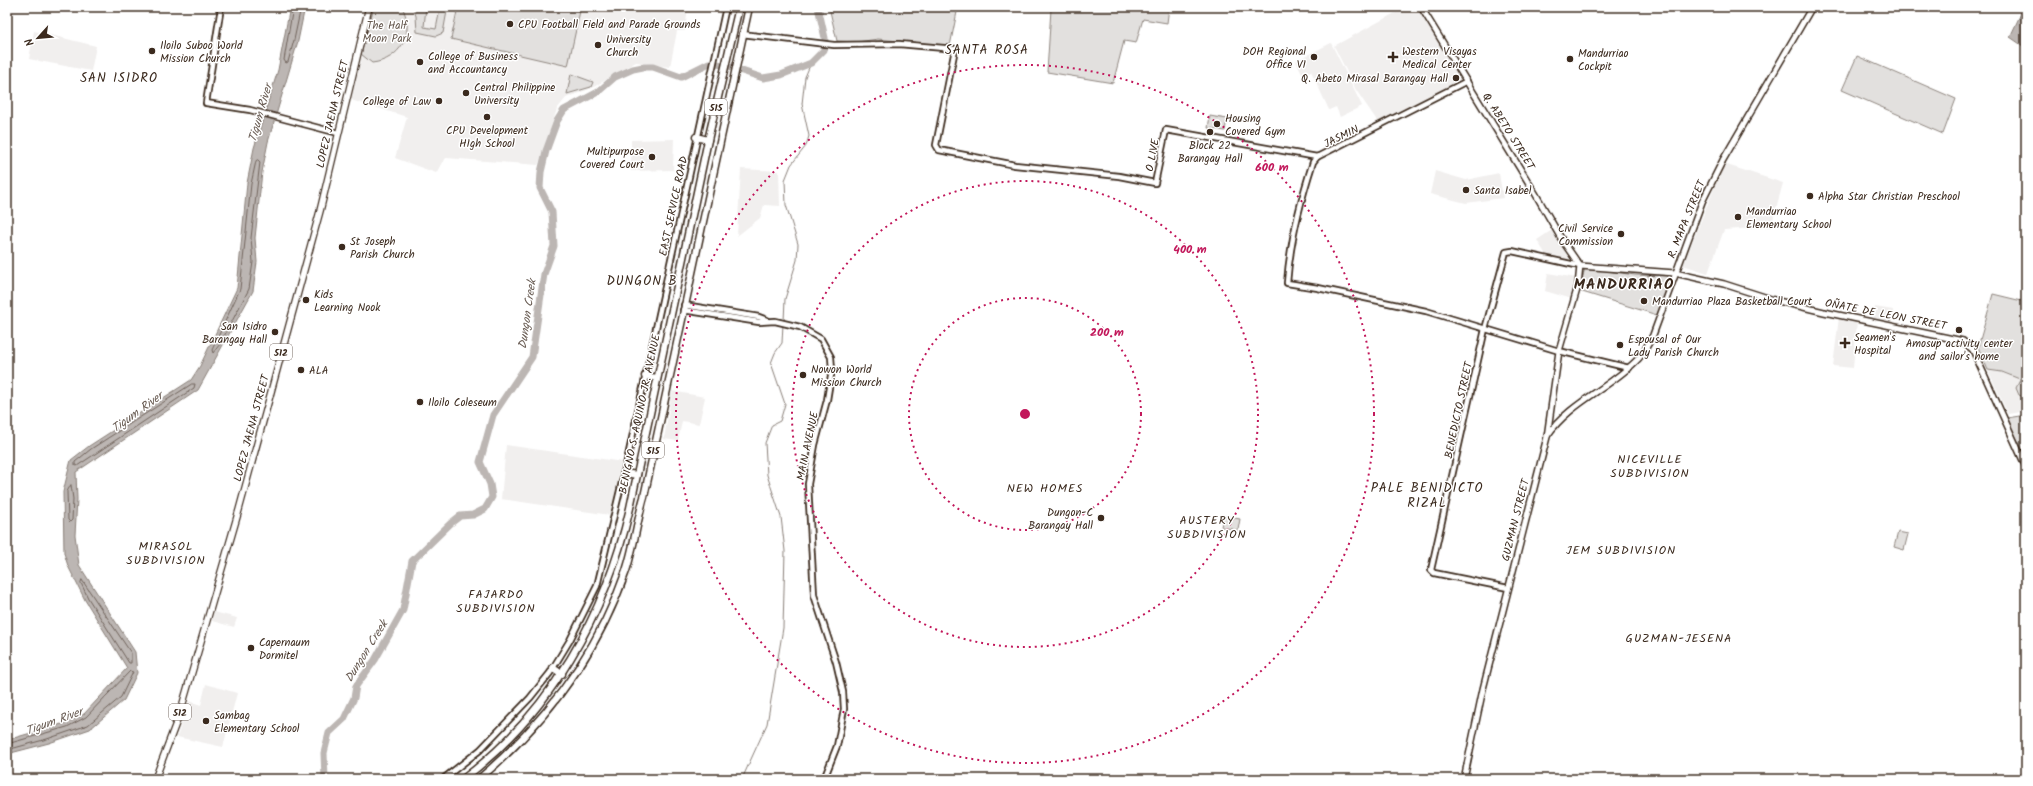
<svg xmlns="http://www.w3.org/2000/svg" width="2033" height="786" font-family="Kalam,sans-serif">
<rect width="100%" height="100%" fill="#fff"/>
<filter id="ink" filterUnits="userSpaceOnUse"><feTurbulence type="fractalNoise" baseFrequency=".025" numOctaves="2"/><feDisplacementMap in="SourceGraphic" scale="8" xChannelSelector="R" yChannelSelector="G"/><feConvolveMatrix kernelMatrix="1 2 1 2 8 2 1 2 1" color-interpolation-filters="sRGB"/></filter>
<g filter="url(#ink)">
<!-- built -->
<g fill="#f1efee">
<polygon points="374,7 688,7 685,31 677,31 670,67 636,62 592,88 566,98 557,109 538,165 446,158 436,173 395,158 407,117 351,100"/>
<polygon points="1406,7 1417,7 1461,80 1378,122 1356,90 1334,46"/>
<polygon points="34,31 96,46 91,71 29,59"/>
<polygon points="1331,43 1362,106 1340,117 1336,107 1329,110 1311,71 1303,75 1296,61"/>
<polygon points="674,139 673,170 631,171 631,140"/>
<polygon points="1724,164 1783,183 1771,227 1724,230 1708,273 1683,265"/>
<polygon points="741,169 779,171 780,206 764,205 760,218 737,236"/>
<polygon points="1435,171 1466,180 1499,173 1503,198 1466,203 1430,194"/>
<polygon points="1552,230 1570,260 1546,255 1537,240"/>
<polygon points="1548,273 1576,278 1572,299 1545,291"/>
<polygon points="1875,307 1893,310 1892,322 1873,320"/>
<polygon points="1839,317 1857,321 1853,368 1833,366"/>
<polygon points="2026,365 2026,411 2008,414 1988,370 2002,372 2021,380"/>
<polygon points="672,391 705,397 699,424 682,421 678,441 664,439"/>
<polygon points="506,445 623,462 610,515 501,499"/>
<polygon points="214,612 237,618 234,627 212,621"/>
<polygon points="206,684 237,693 223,747 177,737 189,701 201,705"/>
</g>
<!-- green -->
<g fill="#e2e0de" stroke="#8e857e">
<path d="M374 7H402C416 33 400 60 372 63L361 54Z"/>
<polygon points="413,7 426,7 424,27 436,29 440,9 447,11 443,33 436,36 417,32 416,16"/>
<polygon points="458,7 562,7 580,11 568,66 451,39"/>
<polygon points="829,7 958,7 950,46 878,39 857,42 837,41"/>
<polygon points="1044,7 1169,7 1167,23 1143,19 1136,43 1124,41 1113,83 1047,72 1051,9"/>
<polygon points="1857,56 1956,99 1943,134 1842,90"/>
<polygon points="571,74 593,82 591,87 567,94"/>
<polygon points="1210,116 1227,119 1225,131 1208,128"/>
<polygon points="1585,268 1635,275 1667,276 1670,281 1657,315 1579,291"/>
<polygon points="1993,294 2026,302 2026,365 2023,374 2026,368 2026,398 2019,395 2016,388 2020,380 2022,380 2002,372 1988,370 1978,347"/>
<polygon points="2026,415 2026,458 2007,418"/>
<polygon points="1223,516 1240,519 1238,530 1221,527"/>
<polygon points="1898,532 1908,534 1904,550 1894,547"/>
</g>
<!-- water -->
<g fill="#bcb6b3" stroke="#887e77">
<polygon points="290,7 305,7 298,41 268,142 262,172 255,238 257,262 253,291 198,390 76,472 77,499 75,535 79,565 135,652 137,673 124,700 90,729 49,743 7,754 7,740 65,723 84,714 127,668 85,600 68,566 64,553 63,492 71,460 89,446 191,380 200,366 237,288 247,183 254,148 278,70"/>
<polygon points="2024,7 2026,7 2026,48 2010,37"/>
</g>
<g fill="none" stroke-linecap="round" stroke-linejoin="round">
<!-- shore -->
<g stroke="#6f625a" stroke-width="1">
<polyline points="293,7 284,60 286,63 288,62 294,40 301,7"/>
<polygon points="258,160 260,162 251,238 253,262 249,289 220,344 213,353 212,350 240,289 251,184 256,161"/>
<polygon points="192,384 195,384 194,388 77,466 75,465 75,462 91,449"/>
<polygon points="71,485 73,499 72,520 70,522 68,520 67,492"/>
<polygon points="82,580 131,653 131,663 129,663 88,598 81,583"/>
<polyline points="7,744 67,727 86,717 130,671 133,672 121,697 88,725 47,739 7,750"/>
</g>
<!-- stream -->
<g stroke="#887e77" stroke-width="1">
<polyline points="784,321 785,299 797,260 798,244 786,205 785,180 791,165 806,146 809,136 802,104 805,77 811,63"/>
<polyline points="742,779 767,724 783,628 785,551 781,517 767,475 765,443 772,425 780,421 785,404 771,363 775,353 782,343 783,324"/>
</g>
<!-- river -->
<polyline stroke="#bcb6b3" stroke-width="7" points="325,779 324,753 329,733 344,719 354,698 356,686 375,660 403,610 412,561 451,523 460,516 473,515 485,509 492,497 490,484 480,462 493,415 532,357 544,274 554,246 552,212 540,188 541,172 546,151 557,121 564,110 598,92 615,77 633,69 643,67 653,67 681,77 709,63 724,65 763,78 781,75 811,63 824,50 825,38 818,7"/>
<!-- tertiary casing -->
<g stroke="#3b2a1e" stroke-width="8">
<g id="tertiary">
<polyline points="221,7 206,103 250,110 338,133"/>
<polyline points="742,34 834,45 899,44 955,49 936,145 939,150 1015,165 1119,176 1155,183 1166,130 1317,157 1467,81"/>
<path d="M1317 157 1313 162C1300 202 1290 242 1287 283L1318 288 1426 311 1559 351 1629 368"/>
<polyline points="684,305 759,317 767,320"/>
<polyline points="683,310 759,322 775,321 800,327 821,339 831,357 832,369 827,400 815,445 808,484 814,595 836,662 843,692 844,709 837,746 824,779"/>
<polyline points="1508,588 1434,573 1431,570 1485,329 1506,252 1512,251 1580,266"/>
<polyline points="443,779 480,750 530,698 550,673 570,640 597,586 627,461 726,7"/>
</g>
</g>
<!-- secondary casing -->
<g stroke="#3b2a1e" stroke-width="8">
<g id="secondary">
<polyline points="1421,7 1535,193 1562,240 1580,266"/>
<polyline points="1580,266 1675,273 1724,284 1774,300 1824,312 1963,341 1973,350 2026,467"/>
<path d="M1547 436C1570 402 1611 388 1639 358 1645 351 1649 343 1653 335L1702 202 1723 160 1812 7"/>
<polyline points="1464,779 1483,689 1547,437 1559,351 1578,286 1580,266"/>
</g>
</g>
<!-- primary casing -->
<g stroke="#3b2a1e" stroke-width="8">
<polyline id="primary" points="155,779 181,710 239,510 320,211 369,7"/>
</g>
<!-- trunk casing -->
<g stroke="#3b2a1e" stroke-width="9">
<g id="trunk">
<polyline points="696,137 708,140"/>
<polyline points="645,376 657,378"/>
<polyline points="624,473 637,475"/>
<polyline points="553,668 562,674"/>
<path d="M463 779C551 713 606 614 630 508L708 140 739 7"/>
<path d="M479 779C546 722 597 655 626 571 634 547 637 521 644 497L749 7"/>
</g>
</g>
<!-- tertiary -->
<use href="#tertiary" stroke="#fff" stroke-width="4.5"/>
<!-- secondary -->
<use href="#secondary" stroke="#fff" stroke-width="5"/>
<!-- primary -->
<use href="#primary" stroke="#fff" stroke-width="5.5"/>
<!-- trunk -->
<use href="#trunk" stroke="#fff" stroke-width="6"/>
</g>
</g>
<!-- distance rings -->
<g fill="none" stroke="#c2185b" stroke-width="2" stroke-dasharray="2 4">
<circle cx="1025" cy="414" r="116"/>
<circle cx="1025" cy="414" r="233"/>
<circle cx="1025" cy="414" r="349"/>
</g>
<!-- markers -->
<g fill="#3b2a1e" stroke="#fff" stroke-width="1.5">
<circle cx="510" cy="24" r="4"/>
<circle cx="598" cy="45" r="4"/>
<circle cx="152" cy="51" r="4"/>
<circle cx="1314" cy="57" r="4"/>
<path d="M1391 51h4v4h4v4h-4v4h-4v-4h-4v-4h4z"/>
<circle cx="1570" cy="59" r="4"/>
<circle cx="420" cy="62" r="4"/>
<circle cx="1456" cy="78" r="4"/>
<circle cx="466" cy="93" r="4"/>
<circle cx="439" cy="101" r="4"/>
<circle cx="487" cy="117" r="4"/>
<circle cx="1217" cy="124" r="4"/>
<circle cx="1210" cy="132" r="4"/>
<circle cx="652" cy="157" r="4"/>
<circle cx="1466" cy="190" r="4"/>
<circle cx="1810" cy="196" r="4"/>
<circle cx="1738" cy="217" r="4"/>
<circle cx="1621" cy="234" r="4"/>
<circle cx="342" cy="247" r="4"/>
<circle cx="306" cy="300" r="4"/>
<circle cx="1644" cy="301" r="4"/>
<circle cx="1959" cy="330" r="4"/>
<circle cx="275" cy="332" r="4"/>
<path d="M1843 337h4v4h4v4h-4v4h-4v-4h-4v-4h4z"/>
<circle cx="1620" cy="345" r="4"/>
<circle cx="301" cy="370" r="4"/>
<circle cx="803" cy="375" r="4"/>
<circle cx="420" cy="402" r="4"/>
<circle cx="1101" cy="518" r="4"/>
<circle cx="251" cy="648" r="4"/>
<circle cx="206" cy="721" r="4"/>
</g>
<g text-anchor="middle" stroke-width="3" stroke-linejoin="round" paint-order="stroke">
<!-- shield labels -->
<g fill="#fff" stroke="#766a62" stroke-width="1">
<rect x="705" y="99" width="22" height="16" rx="3"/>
<rect x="270" y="344" width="22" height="16" rx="3"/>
<rect x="642" y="442" width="22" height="16" rx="3"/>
<rect x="169" y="704" width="22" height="16" rx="3"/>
</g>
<g font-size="10" font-weight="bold" fill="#3b2a1e">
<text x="716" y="111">515</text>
<text x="281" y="356">512</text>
<text x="653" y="454">515</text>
<text x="180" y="716">512</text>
</g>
<!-- poi labels -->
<g font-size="11" fill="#3b2a1e" stroke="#fff" text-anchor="start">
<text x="518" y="28">CPU Football Field and Parade Grounds</text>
<text x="606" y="43">University<tspan x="606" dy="13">Church</tspan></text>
<text x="160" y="49">Iloilo Suboo World<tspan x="160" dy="13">Mission Church</tspan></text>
<text x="1306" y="55" text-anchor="end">DOH Regional<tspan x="1306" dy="13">Office VI</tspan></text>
<text x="1402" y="55">Western Visayas<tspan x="1402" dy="13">Medical Center</tspan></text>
<text x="1578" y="57">Mandurriao<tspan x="1578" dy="13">Cockpit</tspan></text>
<text x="428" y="60">College of Business<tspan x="428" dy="13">and Accountancy</tspan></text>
<text x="1448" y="82" text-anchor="end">Q. Abeto Mirasal Barangay Hall</text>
<text x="474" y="91">Central Philippine<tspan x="474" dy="13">University</tspan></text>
<text x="431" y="105" text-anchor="end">College of Law</text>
<text x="1225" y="122">Housing<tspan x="1225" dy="13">Covered Gym</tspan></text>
<text x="487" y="134" text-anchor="middle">CPU Development<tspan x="487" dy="13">HIgh School</tspan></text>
<text x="1210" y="149" text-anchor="middle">Block 22<tspan x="1210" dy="13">Barangay Hall</tspan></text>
<text x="644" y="155" text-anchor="end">Multipurpose<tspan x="644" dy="13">Covered Court</tspan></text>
<text x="1474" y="194">Santa Isabel</text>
<text x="1818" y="200">Alpha Star Christian Preschool</text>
<text x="1746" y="215">Mandurriao<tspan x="1746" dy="13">Elementary School</tspan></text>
<text x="1613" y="232" text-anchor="end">Civil Service<tspan x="1613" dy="13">Commission</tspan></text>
<text x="350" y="245">St Joseph<tspan x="350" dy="13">Parish Church</tspan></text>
<text x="314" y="298">Kids<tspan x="314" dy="13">Learning Nook</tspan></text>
<text x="1652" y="305">Mandurriao Plaza Basketball Court</text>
<text x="267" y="330" text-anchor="end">San Isidro<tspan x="267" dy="13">Barangay Hall</tspan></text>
<text x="1854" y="341">Seamen's<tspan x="1854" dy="13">Hospital</tspan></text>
<text x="1628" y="343">Espousal of Our<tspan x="1628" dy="13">Lady Parish Church</tspan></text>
<text x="1959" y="347" text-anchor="middle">Amosup activity center<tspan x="1959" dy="13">and sailor's home</tspan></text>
<text x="811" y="373">Nowon World<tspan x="811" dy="13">Mission Church</tspan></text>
<text x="309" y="374">ALA</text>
<text x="428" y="406">Iloilo Coleseum</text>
<text x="1093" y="516" text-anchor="end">Dungon-C<tspan x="1093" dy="13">Barangay Hall</tspan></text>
<text x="259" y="646">Capernaum<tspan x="259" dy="13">Dormitel</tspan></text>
<text x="214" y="719">Sambag<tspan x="214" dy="13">Elementary School</tspan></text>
</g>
<!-- park labels -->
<g font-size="11" fill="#65584e" stroke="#fff">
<text x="387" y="29">The Half<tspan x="387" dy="13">Moon Park</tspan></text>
</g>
<!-- street labels -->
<g font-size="11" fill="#3b2a1e" stroke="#fff">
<text transform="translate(332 114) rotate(-77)" y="4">LOPEZ JAENA STREET</text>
<text transform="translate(1509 131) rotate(58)" y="4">Q. ABETO STREET</text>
<text transform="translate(1341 136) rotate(-26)" y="4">JASMIN</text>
<text transform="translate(1152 155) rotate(-79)" y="4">O LIVE</text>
<text transform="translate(673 206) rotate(-78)" y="4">EAST SERVICE ROAD</text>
<text transform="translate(1686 219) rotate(-68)" y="4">R. MAPA STREET</text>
<text transform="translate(1886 314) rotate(11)" y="4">OÑATE DE LEON STREET</text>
<text transform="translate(1458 410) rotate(-78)" y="4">BENEDICTO STREET</text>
<text transform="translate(639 414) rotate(-78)" y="4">BENIGNO S. AQUINO JR. AVENUE</text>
<text transform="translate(251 428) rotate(-75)" y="4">LOPEZ JAENA STREET</text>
<text transform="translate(807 446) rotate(-78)" y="4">MAIN AVENUE</text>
<text transform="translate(1515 520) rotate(-76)" y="4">GUZMAN STREET</text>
</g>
<!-- water labels -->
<g font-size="12" font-style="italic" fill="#685b52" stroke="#fff">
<text transform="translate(260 113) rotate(-74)" y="4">Tigum River</text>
<text transform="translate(527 314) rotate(-82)" y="4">Dungon Creek</text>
<text transform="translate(137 412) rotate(-36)" y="4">Tigum River</text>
<text transform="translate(366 651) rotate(-58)" y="4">Dungon Creek</text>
<text transform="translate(54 721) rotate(-20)" y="4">Tigum River</text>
</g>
<!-- neighbourhood labels -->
<g font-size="12" letter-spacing="1" fill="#3b2a1e" stroke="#fff">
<text x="1650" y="463">NICEVILLE<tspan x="1650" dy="14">SUBDIVISION</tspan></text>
<text x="1045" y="492">NEW HOMES</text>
<text x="1207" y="524">AUSTERY<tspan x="1207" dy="14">SUBDIVISION</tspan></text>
<text x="166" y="550">MIRASOL<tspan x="166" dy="14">SUBDIVISION</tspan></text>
<text x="1621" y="554">JEM SUBDIVISION</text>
<text x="496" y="598">FAJARDO<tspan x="496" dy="14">SUBDIVISION</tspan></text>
<text x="1679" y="642">GUZMAN-JESENA</text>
</g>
<!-- quarter labels -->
<g font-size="13" letter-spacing="1" fill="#3b2a1e" stroke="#fff">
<text x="987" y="54">SANTA ROSA</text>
<text x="119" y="82">SAN ISIDRO</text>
<text x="642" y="285">DUNGON B</text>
<text x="1427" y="492">PALE BENIDICTO<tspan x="1427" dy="15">RIZAL</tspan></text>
</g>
<!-- district labels -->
<g font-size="15" font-weight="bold" letter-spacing="1" fill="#3b2a1e" stroke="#fff">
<text x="1624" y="289">MANDURRIAO</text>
</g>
</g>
<circle cx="1025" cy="414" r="6" fill="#c2185b" stroke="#fff" stroke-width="2"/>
<g font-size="12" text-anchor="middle" font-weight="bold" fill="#c2185b" stroke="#fff" stroke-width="3" stroke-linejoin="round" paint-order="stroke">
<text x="1272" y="171">600 m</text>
<text x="1190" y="253">400 m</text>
<text x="1107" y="336">200 m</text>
</g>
<!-- margin -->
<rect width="2033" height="786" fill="none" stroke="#fff" stroke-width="24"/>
<rect x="12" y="12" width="2009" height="762" fill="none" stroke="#3b2a1e" stroke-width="1.5" filter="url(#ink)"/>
<!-- north arrow -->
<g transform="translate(38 38) rotate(243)" stroke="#ffffff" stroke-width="3" paint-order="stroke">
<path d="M0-3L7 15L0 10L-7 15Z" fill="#3b2a1e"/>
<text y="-6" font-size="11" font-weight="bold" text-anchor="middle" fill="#3b2a1e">N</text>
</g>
</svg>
